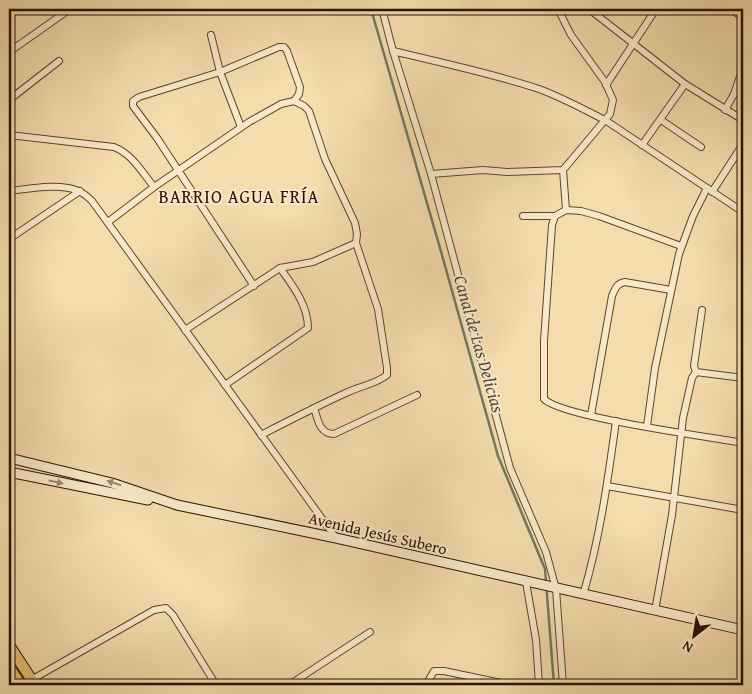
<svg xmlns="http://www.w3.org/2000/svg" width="752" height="694" font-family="'Gentium Book Plus',serif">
<rect width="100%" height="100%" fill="#f4dcac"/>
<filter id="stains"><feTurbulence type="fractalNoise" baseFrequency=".004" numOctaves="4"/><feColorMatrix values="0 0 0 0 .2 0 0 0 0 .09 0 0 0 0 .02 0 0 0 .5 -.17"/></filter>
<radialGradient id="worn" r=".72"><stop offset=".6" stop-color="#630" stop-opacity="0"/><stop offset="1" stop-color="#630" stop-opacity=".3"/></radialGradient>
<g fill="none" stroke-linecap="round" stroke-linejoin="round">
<!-- stream -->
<polyline stroke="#6f7864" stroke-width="2.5" points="371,9 442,255 498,456 545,569 554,685"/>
<!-- minor casing -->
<g stroke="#5d442b" stroke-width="8">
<g id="minor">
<polyline points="382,9 393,51 431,174 510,468 546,552 556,589 563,685"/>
<polyline points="589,9 685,84 743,120"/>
<polyline points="730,9 743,17"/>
<polyline points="211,35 220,72 241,127"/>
<path d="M393 51C442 63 491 73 539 89 561 97 583 109 605 120L743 212"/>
<polyline points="9,52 70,9"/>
<polyline points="606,85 656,9"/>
<polyline points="9,100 59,61"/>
<polyline points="725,110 734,94 743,68"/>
<polyline points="661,120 701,147"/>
<path d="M9 135 114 147C132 154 142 172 154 187"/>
<polyline points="642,145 685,84"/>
<polyline points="563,170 566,210"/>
<polyline points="431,174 483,170 507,172 563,170 605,120 610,114 613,100 605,82 571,35 558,9"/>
<path d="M9 191C28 189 58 183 76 190 82 192 87 196 92 201L336 538"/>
<polyline points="712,192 743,144"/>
<polyline points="523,216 555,216 566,210 581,211 599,216 681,246"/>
<path d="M555 216 552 225 544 341V399C561 417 710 437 743 443"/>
<path d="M108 222 154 187 249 122 281 104 294 101 304 106 309 111 325 159 355 223 357 234 356 243 378 309 387 368V375C376 384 361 386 348 392 319 405 290 420 261 435"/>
<polyline points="9,239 80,191"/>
<polyline points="254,286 157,138 133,106 133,101 139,97 220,72 279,47 284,47 287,51 300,87 299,94 294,101"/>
<polyline points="185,330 280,268 313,262 356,243"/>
<polyline points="696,372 743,378"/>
<path d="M225 385 308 328C308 305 293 286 280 268"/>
<path d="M314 408C318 419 319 434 334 434L417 395"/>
<path d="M591 415 612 296C615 289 617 283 625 282L671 290"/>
<polyline points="647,426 655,368 679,254 693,216 707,188"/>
<polyline points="607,486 743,510"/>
<polyline points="526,582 536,640 539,685"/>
<path d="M583 595C600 538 608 479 616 421"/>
<polyline points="655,611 672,515 683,418 692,378 696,372 694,366 702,310"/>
<polyline points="31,680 154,610 166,608 173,615 216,685"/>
<polyline points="289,685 370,632"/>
<polyline points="426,685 434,671 444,671 511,685"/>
</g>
</g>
<!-- secondary casing -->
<g stroke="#2b1100" stroke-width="11">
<g id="secondary">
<polyline points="9,458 112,483 177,505 336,538 743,630"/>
<polyline points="9,472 148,500"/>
</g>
</g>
<!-- trunk casing -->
<g stroke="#2b1100" stroke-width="12">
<g id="trunk">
<polyline points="9,645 35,685"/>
<polyline points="9,667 21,685"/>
</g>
</g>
<!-- minor -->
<use href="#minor" stroke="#f8e8c9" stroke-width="6"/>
<!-- secondary -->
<use href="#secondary" stroke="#f8e8c9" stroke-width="9"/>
<!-- trunk -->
<use href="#trunk" stroke="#eabe76" stroke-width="10"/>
</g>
<!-- one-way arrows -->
<defs><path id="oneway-solid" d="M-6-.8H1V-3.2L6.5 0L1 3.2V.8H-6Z" transform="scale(1.25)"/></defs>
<g fill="#9c876f">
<use href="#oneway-solid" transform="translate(56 482) rotate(12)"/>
<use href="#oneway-solid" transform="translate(114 483) rotate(-163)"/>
</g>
<g text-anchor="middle" stroke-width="4" stroke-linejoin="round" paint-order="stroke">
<!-- street labels -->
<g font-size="16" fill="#2b1100" stroke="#f8e8c9">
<text transform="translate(378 533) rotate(13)" y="6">Avenida Jesús Subero</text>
</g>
<!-- neighbourhood labels -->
<g font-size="18" letter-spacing="1" fill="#2b1100" stroke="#f8e8c9">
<text x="239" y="203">BARRIO AGUA FRÍA</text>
</g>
<!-- water labels -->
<g font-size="18" font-style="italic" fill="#534d3a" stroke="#f8e8c9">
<text transform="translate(479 344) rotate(74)" y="6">Canal de Las Delicias</text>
</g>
</g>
<!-- margin -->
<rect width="752" height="694" fill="none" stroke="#f4dcac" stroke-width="30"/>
<rect x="10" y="10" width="732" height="674" fill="none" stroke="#2b1100" stroke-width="2.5"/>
<rect x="15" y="15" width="722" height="664" fill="none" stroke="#2b1100"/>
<!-- north arrow -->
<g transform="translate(694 636) rotate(211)" stroke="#f8e8c9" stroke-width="4" paint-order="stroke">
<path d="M0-4L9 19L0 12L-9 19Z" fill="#2b1100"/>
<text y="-8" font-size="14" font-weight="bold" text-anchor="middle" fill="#2b1100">N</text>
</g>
<rect width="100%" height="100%" filter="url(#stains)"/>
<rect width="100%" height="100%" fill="url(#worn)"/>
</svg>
